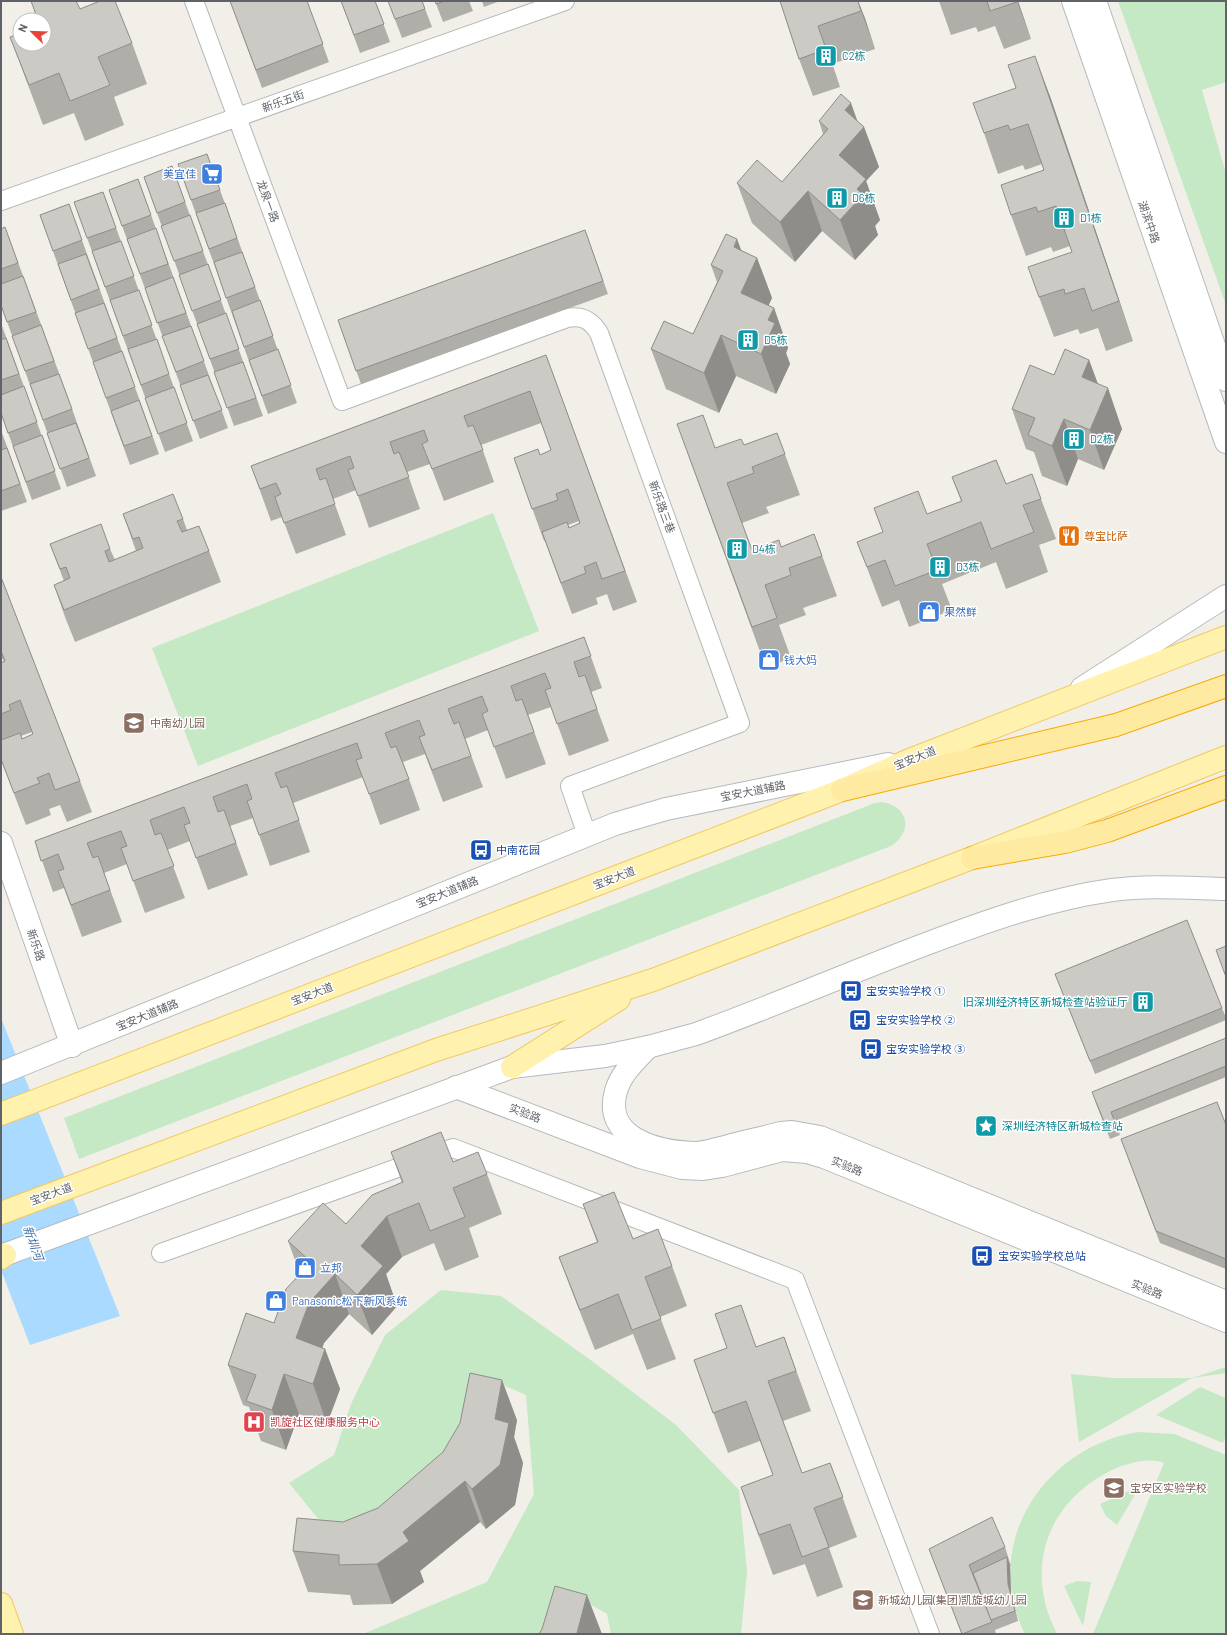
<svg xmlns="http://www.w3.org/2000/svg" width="1227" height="1635" font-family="Barlow,'Noto Sans SC',sans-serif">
<rect width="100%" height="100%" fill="#f1efe8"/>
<!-- green -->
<g fill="#c5e8c5">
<polygon points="1118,1 1226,1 1226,82 1202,90 1226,174 1226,305"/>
<polygon points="493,513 539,631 198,766 152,648"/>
<path d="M882 802C909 806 913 832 891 846L79 1159 64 1118 875 803Z"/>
<polygon points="441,1290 501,1296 592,1361 676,1425 739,1490 747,1571 741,1634 611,1634 607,1614 576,1596 559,1634 363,1634 487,1582 534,1494 526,1395 484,1377 465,1455 391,1522 320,1521 289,1483 334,1455 351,1404 385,1335"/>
<polygon points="1226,1367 1226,1373 1192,1378 1079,1442 1071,1374 1114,1378 1192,1378"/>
<polygon points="1200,1387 1226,1398 1226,1435 1223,1443 1156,1415"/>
<path d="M1138 1432 1174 1434 1226 1455V1634H1093L1164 1463C1150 1457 1128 1463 1114 1469 1047 1501 1023 1568 1057 1634H1025C980 1544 1044 1447 1138 1432Z"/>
<polygon points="1140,1486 1117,1525 1106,1516 1100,1504"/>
<polygon points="1077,1581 1091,1582 1083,1626 1064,1586"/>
</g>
<!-- water -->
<polygon fill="#aadaff" points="1,1018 120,1316 30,1345 1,1270"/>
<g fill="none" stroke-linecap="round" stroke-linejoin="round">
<!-- minor casing -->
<g stroke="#b5b8bc" stroke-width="20">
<g id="minor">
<path d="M194 1 342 401 567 318C582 315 591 320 599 333L740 723 570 786 587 835"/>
<polyline points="1,201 565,1"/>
<polyline points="161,1253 453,1148 795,1280 930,1634"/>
</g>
</g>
<!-- tertiary casing -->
<g stroke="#b5b8bc" stroke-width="24">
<g id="tertiary">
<polyline points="1,843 72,1046"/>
<path d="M648 1047C636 1060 621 1073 616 1091 602 1139 659 1152 695 1153 705 1153 715 1149 725 1147 743 1142 762 1138 781 1133L792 1132 820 1137 1226 1302"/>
<polyline points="456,1087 640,1157 682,1168 703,1169 722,1166 782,1150 807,1152 824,1157 1226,1321"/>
</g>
</g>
<!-- secondary casing -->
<g stroke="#b6babf" stroke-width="24">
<g id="secondary">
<polyline points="1073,1 1226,442"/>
<polyline points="1095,1 1226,380"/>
<polyline points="1082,688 1226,596"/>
<polyline points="1,1073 615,824 666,809 888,764"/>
<path d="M1 1256 512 1067 605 1056 648 1047 696 1034C773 1006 849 973 926 944 987 921 1048 899 1112 890 1150 885 1187 888 1226 889"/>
</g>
</g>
<!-- primary casing -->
<g stroke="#f2c960" stroke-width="24">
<g id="primary">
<polyline points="512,1067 619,999"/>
<polyline points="1,1114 842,790 907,761 1226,637"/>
<polyline points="1,1213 436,1050 653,980 972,858 1226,757"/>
<polyline points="1,1258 5,1255"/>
<polyline points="1,1604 12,1634"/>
</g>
</g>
<!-- trunk casing -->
<g stroke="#f9ab00" stroke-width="24">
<g id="trunk">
<polyline points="842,790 1116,725 1226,686"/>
<polyline points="972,858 1065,842 1107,831 1226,787"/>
</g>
</g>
<!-- minor -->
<use href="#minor" stroke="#fff" stroke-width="18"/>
<!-- tertiary -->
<use href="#tertiary" stroke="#fff" stroke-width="22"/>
<!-- secondary -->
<use href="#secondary" stroke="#fff" stroke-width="22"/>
<!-- primary -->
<use href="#primary" stroke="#fff2af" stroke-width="22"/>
<!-- trunk -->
<use href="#trunk" stroke="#feeaa1" stroke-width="22"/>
</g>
<!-- wall -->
<g fill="#afaea9" fill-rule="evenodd">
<polygon points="31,1 80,9 132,43 147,84 114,97 124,125 85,141 74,113 43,125 10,37 44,44 44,20 38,20"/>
<polygon points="230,1 307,1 329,62 262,88"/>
<polygon points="341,1 375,1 390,42 360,53"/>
<polygon points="388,1 422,1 432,27 402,38"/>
<polygon points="435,1 469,1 473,11 443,22"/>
<polygon points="482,1 500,1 484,7"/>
<polygon points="780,1 858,1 875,49 832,64 840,87 813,96 799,59"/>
<polygon points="939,1 1018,1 1031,39 1004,49 995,26 978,32 976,27 951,35"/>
<polygon points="1050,96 1133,341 1106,351 1098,328 1080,334 1078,329 1054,337 1039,297 1072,252 1070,246 1053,252 1051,247 1026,256 1011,215 1044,170 1042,164 1025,170 1023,165 998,174 984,133"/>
<polygon points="819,121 857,121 864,127 879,167 866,181 880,220 875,226 878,235 855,260 822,231 795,262 752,223 737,183 782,182 823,134"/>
<polygon points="207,154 297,403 268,414 178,164"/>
<polygon points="172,166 232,331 263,416 234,426 144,177"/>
<polygon points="138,179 228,428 200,439 109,190"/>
<polygon points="103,192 163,357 193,441 165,452 74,202"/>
<polygon points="69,204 159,454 130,465 40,215"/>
<polygon points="5,227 66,392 96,476 67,487 1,305 1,229"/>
<polygon points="585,230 608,294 361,384 338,320"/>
<polygon points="742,251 757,258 772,298 768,305 774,308 788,348 786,353 790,364 776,394 736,376 719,413 666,389 651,349 693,334 717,282 711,265"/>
<polygon points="1,323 61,489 32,500 1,413"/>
<path d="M546 355 637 602 613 611 607 594 596 598 598 604 572 614 545 541H544L514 458 541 455 551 450 541 423 481 445 494 482 444 501 430 464 407 472 420 509 369 528 356 490 333 499 346 535 296 554 282 517 271 521 251 466ZM579 521 580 524 569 528 568 525Z"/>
<polygon points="1089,360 1098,384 1122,429 1104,470 1078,459 1067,486 1042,476 1034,452 1026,449 1012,409 1054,375"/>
<polygon points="677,424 715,448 744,445 777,433 800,495 766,507 769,513 742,523 752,550 781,547 814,534 837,596 803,608 806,615 779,625 791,658 766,668"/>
<polygon points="1,430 27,502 1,511"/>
<polygon points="952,477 1006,484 1041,499 1056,539 1039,545 1048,572 1006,589 996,562 942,584 952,610 909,627 899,600 882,607 857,542 883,532 874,508 927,514 961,501"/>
<polygon points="123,514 183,519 187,530 209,551 221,582 75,642 65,617 54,585 64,581 50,544 110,549 115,560 136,551"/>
<path d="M1 577 80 781 92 812 67 822 60 805 49 809 51 815 26 825 1 760V663L4 661 3 659H1ZM32 732 33 735 22 739 21 736Z"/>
<polygon points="584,637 602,688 591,692 609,741 569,756 551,707 528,715 546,764 506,779 488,730 465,739 483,787 443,802 425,754 403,762 420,810 380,825 363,777 293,803 310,852 270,866 253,818 230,826 248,875 208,890 190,841 167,850 185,898 145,913 127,864 104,873 122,922 82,937 64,888 53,892 35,841"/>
<polygon points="1055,974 1222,1008 1226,1018 1226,1020 1095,1074"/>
<polygon points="1226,1038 1226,1077 1115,1121 1120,1135 1110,1139 1095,1101"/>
<polygon points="1226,1125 1226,1269 1160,1243 1121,1139"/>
<polygon points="391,1152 453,1162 487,1174 502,1214 469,1228 479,1257 445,1271 434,1243 402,1257 386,1274 397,1306 372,1335 349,1314 324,1343 322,1348 325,1349 340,1389 327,1424 299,1414 286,1450 261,1441 249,1407 243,1405 228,1365 274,1323 300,1274 288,1241 346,1224 402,1183"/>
<polygon points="583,1204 633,1239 672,1266 687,1306 660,1317 676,1359 647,1370 633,1334 595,1350 574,1297 559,1257 597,1242"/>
<polygon points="784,1337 811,1411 783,1421 802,1473 830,1463 857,1537 829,1548 843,1587 817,1597 805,1564 773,1575 741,1487 773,1475 760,1441 728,1453 694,1360 756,1347"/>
<polygon points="517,1420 514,1437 523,1463 515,1505 486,1529 480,1522 420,1571 424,1582 392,1604 353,1605 350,1595 308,1592 293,1551 343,1522 378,1508"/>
<polygon points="1005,1547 1011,1566 1010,1566 1011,1594 1018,1621 995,1630 996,1634 962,1634 929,1549"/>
</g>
<!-- shaded-wall -->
<g fill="#8f8d8a">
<polygon points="858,1 865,18 875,49 861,11"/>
<polygon points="1017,1 1018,1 1031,39"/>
<polygon points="818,26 832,64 840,87 826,49"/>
<polygon points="1035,56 1050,96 1133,341 1119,301"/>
<polygon points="851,103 861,131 864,127 879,167 866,181 880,220 875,226 878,235 855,260 840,220 839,155 845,110"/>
<polygon points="808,191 822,231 795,262 780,222"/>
<polygon points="737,239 750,273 757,258 772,298 756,333 741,293 734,247"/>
<polygon points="774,308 788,348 786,353 790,364 776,394 761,354 768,320"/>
<polygon points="721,335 736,376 719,413 704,373"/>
<polygon points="1089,360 1103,398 1108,388 1122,429 1104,470 1090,430 1082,377"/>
<polygon points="1064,419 1078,459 1067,486 1052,446"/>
<polygon points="387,1216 402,1257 386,1274 397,1306 372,1335 357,1295 361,1246"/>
<polygon points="335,1274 349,1314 324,1343 311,1379 296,1338 309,1303"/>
<polygon points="325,1349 340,1389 327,1424 313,1384"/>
<polygon points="284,1374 299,1414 286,1450 272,1410"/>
<polygon points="502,1380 517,1420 514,1437 523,1463 515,1505 486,1529 472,1489 495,1419"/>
<polygon points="465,1481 480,1522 420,1571 424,1582 392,1604 377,1564 403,1532"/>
<polygon points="1007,1557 1010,1566 1011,1594 1018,1621 1015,1611 1008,1584"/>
<polygon points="587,1595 602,1634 578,1634 577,1633"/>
</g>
<!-- building -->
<g fill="#cccac5" stroke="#8f8d8a">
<polygon points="31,1 76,1 80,9 100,1 115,1 132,43 98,57 110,85 70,101 59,73 29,85 10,37 20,33 20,44 44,44 44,20 38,20"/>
<polygon points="230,1 307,1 323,44 256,70"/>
<polygon points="341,1 375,1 384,24 354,35"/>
<polygon points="388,1 422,1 425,9 395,19"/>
<polygon points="435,1 445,1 436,4"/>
<polygon points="780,1 858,1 861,11 818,26 826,49 799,59"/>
<polygon points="987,1 1017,1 1017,2 990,11"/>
<polygon points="1035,56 1119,301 1092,311 1084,288 1065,294 1064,289 1039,297 1028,267 1072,252 1056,206 1038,212 1036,207 1011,215 1001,185 1044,170 1028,124 1010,130 1008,125 984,133 973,103 1016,88 1008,65"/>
<polygon points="841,94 851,103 845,110 864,127 839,155 866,179 857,189 863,195 840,220 808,191 780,222 737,183 757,160 782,182 828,129 819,121"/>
<polygon points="207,154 220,190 191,200 178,164"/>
<polygon points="172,166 185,202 157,213 144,177"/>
<polygon points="138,179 151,215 122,226 109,190"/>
<polygon points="103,192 116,228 87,238 74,202"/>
<polygon points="225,203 237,238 209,249 196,213"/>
<polygon points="69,204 82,240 53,251 40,215"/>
<polygon points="190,215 203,251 174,261 161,226"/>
<polygon points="5,227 18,263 1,269 1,229"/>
<polygon points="156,228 168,264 140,274 127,239"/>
<polygon points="585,230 603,281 356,371 338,320"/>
<polygon points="726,234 737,239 734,247 757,258 741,293 774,308 768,320 775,323 761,354 721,335 704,373 651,349 664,321 693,334 723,271 711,265"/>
<polygon points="121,241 134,276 105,287 92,251"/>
<polygon points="242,252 255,287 226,298 214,262"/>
<polygon points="86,254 99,289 71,300 58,264"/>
<polygon points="208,264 221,300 192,311 179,275"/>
<polygon points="23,276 36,312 7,322 1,305 1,284"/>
<polygon points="173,277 186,313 157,323 145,288"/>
<polygon points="139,290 152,325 123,336 110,300"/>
<polygon points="260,300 273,336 244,347 232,311"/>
<polygon points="104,303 117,338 88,349 75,313"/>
<polygon points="226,313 239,349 210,359 197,324"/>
<polygon points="41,325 54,361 25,371 12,336"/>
<polygon points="191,326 204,361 176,372 162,336"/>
<polygon points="6,338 19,374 1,380 1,340"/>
<polygon points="157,339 169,374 141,385 128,349"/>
<polygon points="278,349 291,385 262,396 249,360"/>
<polygon points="1065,349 1089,360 1082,377 1108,388 1090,430 1064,419 1052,446 1028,435 1035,418 1012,409 1030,365 1054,375"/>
<polygon points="122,351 135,387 106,398 93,362"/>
<polygon points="546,355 625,571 602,579 596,562 584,567 586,573 561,583 542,532 567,522 569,528 580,523 568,489 556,494 558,500 532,509 514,458 538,449 540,455 551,450 530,391 464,416 468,427 473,425 483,450 432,469 422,444 428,441 424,430 390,442 394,454 399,452 409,477 358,496 348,470 354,468 350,456 316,469 320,480 326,478 335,504 284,523 275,497 281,494 276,483 260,489 251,466"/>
<polygon points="243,362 256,398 227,408 214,372"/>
<polygon points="59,374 72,409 43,420 30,384"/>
<polygon points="208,375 222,410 193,421 180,385"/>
<polygon points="24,386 37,422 8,433 1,413 1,395"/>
<polygon points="174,387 187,423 158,434 145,398"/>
<polygon points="139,400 152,436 124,446 111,411"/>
<polygon points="703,415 715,448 741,439 744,445 777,433 785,454 752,467 754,473 727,483 752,550 779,540 781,547 814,534 822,556 789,568 791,575 765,585 777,618 752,627 677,424"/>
<polygon points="76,423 89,458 60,469 47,433"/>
<polygon points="42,435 55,471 26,482 13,446"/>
<polygon points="7,448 20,484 1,491 1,450"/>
<polygon points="996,460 1006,484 1032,474 1041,499 1023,505 1034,532 991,549 981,522 927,544 937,570 895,586 885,560 867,567 857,542 883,532 874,508 918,491 927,514 962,501 952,477"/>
<polygon points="173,494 183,519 177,521 182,532 199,526 209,551 64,610 54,585 70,578 66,567 60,569 50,544 101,524 110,549 105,551 109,562 143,548 139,537 133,539 123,514"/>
<polygon points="1,577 80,781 55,790 49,773 37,778 40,783 14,793 1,759 1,740 20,733 22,739 33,734 20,700 9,705 11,710 1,714 1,663 5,661 1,651"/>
<polygon points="584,637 591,656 574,662 579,677 585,675 597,709 557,724 545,690 551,688 545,673 511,686 516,701 522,699 534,732 494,747 482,714 488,711 482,696 448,709 454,724 459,722 471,756 432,770 419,737 425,735 419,720 385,733 391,748 396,746 409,779 369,794 356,760 362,758 357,743 275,773 281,788 287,786 299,820 259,835 247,801 252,799 247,784 213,797 218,812 224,810 236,843 196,858 184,825 190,823 184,807 150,820 155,835 161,833 174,866 133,881 121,848 127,846 121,831 87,843 93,858 98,856 110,890 71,905 58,871 64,869 58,854 41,861 35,841"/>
<polygon points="1187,920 1222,1008 1090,1061 1055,974"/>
<polygon points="1226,946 1226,977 1216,950"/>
<polygon points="1226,1038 1226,1066 1111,1112 1116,1125 1107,1129 1092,1092"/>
<polygon points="1217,1102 1226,1125 1226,1259 1156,1231 1121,1139"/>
<polygon points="441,1132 453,1162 478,1152 487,1174 453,1188 465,1217 430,1231 419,1203 387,1216 361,1246 383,1266 357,1295 335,1274 309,1303 296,1338 325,1349 313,1384 284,1374 272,1410 246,1401 256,1375 228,1365 246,1313 274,1323 286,1289 311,1262 288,1241 323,1203 346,1224 372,1195 403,1182 391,1152"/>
<polygon points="614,1192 633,1239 658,1229 672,1266 645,1277 661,1319 632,1330 618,1294 580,1310 559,1257 598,1242 583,1204"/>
<polygon points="741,1305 756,1347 784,1337 796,1371 768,1381 802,1473 830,1463 843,1497 814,1508 829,1547 802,1557 790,1524 759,1535 741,1487 773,1475 746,1401 713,1413 694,1360 727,1348 715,1314"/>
<polygon points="470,1373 502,1380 495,1419 509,1423 500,1465 472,1489 465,1481 403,1532 409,1541 377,1564 339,1565 339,1555 293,1551 297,1518 343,1522 378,1508 443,1452 460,1423"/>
<polygon points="992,1517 1005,1547 969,1565 992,1622 962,1634 929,1549"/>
<polygon points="1007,1557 1008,1584 1015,1611 991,1620 973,1573"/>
<polygon points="555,1586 587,1595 577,1633 579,1634 539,1634 542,1629"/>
</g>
<!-- icons -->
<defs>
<g id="building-square" transform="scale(1.15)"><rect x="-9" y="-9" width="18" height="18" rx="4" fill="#0f9aa8" stroke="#fff"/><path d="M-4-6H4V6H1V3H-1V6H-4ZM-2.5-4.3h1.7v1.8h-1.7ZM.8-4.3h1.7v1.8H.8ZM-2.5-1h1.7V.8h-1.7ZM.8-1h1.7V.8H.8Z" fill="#fff"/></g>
<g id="supermarket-square" transform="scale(1.15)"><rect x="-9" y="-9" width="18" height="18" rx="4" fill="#3f7fe0" stroke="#fff"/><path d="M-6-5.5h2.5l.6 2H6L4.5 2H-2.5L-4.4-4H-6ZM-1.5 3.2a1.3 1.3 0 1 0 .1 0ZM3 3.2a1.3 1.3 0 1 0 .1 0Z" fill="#fff"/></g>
<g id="restaurant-square" transform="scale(1.15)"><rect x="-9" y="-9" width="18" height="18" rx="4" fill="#e8710a" stroke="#fff"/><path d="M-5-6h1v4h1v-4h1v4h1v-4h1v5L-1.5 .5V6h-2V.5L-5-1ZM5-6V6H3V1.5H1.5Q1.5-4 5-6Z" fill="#fff"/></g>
<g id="shop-square" transform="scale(1.15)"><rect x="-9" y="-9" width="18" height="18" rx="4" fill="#3f7fe0" stroke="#fff"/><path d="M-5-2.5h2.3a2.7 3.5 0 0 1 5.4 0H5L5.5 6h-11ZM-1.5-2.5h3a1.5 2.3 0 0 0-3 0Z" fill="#fff"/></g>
<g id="school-square" transform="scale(1.15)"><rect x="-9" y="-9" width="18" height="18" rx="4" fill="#8d6e63" stroke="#fff"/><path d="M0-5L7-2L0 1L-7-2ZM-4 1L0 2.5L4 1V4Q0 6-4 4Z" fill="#fff"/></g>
<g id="bus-square" transform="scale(1.15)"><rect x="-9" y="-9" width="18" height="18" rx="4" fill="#1a4fb4" stroke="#fff"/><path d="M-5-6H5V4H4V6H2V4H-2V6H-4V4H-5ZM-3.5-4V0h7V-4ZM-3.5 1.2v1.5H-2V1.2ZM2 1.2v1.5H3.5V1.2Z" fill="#fff"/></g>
<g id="sight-square" transform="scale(1.15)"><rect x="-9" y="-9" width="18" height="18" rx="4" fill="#0f9aa8" stroke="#fff"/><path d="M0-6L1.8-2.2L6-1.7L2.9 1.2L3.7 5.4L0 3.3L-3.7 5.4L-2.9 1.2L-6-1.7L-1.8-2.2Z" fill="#fff"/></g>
<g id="hospital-square" transform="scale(1.15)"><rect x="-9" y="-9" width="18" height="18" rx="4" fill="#e0444e" stroke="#fff"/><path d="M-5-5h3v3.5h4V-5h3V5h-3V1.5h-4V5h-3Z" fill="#fff"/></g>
</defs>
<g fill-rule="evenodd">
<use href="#building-square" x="826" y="56"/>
<use href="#supermarket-square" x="212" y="174"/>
<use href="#building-square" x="837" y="198"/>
<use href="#building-square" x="1064" y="218"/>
<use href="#building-square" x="748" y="340"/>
<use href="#building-square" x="1074" y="439"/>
<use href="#restaurant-square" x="1069" y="536"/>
<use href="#building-square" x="737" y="549"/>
<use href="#building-square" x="940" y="567"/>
<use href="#shop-square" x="929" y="612"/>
<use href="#shop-square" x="769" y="660"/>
<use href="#school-square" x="134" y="723"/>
<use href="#bus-square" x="481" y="850"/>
<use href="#bus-square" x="851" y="991"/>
<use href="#building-square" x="1143" y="1002"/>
<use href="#bus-square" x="860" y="1020"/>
<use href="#bus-square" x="871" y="1049"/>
<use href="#sight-square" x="986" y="1126"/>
<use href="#bus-square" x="982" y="1256"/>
<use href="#shop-square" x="305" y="1268"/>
<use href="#shop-square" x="276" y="1301"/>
<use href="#hospital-square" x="254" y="1422"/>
<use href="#school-square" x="1114" y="1488"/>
<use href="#school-square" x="863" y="1600"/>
</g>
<g text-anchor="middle" stroke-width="3" stroke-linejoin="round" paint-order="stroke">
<!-- culture labels -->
<g font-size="11" fill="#0d838f" stroke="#fff" text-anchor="start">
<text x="842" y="60">C2栋</text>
<text x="852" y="202">D6栋</text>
<text x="1080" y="222">D1栋</text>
<text x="764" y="344">D5栋</text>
<text x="1090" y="443">D2栋</text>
<text x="752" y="553">D4栋</text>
<text x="956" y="571">D3栋</text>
<text x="1128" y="1006" text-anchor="end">旧深圳经济特区新城检查站验证厅</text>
<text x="1002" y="1130">深圳经济特区新城检查站</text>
</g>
<!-- street labels -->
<g font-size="11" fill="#5f6368" stroke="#fff">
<text transform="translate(283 101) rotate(-20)" y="4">新乐五街</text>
<text transform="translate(268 201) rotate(70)" y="4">龙泉一路</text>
<text transform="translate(1149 222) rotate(71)" y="4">湖滨中路</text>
<text transform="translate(662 507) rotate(70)" y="4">新乐路三巷</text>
<text transform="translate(915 758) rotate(-22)" y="4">宝安大道</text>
<text transform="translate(753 791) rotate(-11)" y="4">宝安大道辅路</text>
<text transform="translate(614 878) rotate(-21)" y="4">宝安大道</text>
<text transform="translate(447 892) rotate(-22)" y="4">宝安大道辅路</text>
<text transform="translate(36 945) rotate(71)" y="4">新乐路</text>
<text transform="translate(312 994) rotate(-21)" y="4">宝安大道</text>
<text transform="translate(147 1015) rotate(-22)" y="4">宝安大道辅路</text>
<text transform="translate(525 1113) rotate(21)" y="4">实验路</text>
<text transform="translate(847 1166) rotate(22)" y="4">实验路</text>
<text transform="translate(51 1194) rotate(-20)" y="4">宝安大道</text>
<text transform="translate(1147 1289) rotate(22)" y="4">实验路</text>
</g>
<!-- shop labels -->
<g font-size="11" fill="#366cbe" stroke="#fff" text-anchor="start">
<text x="196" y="178" text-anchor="end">美宜佳</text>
<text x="944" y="616">果然鲜</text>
<text x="784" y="664">钱大妈</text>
<text x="320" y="1272">立邦</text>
<text x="292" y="1305">Panasonic松下新风系统</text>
</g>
<!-- food labels -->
<g font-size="11" fill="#c56008" stroke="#fff" text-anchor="start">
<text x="1084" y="540">尊宝比萨</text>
</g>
<!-- education labels -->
<g font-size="11" fill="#785e54" stroke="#fff" text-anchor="start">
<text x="150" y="727">中南幼儿园</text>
<text x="1130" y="1492">宝安区实验学校</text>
<text x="878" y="1604">新城幼儿园(集团)凯旋城幼儿园</text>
</g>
<!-- transit labels -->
<g font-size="11" fill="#164399" stroke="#fff" text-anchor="start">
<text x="496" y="854">中南花园</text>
<text x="866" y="995">宝安实验学校 ①</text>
<text x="876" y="1024">宝安实验学校 ②</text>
<text x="886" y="1053">宝安实验学校 ③</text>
<text x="998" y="1260">宝安实验学校总站</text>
</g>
<!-- health labels -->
<g font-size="11" fill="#be3a42" stroke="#fff" text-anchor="start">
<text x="270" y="1426">凯旋社区健康服务中心</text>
</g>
<!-- water labels -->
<g font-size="12" font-style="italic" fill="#4174aa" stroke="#fff">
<text transform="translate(33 1243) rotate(70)" y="4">新圳河</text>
</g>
</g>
<!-- border -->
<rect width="1227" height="1635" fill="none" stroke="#5f6368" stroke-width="4"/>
<!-- north arrow -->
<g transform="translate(32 32) rotate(293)"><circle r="19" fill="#ffffff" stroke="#bfc1c3"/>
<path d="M0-3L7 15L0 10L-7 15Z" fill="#ea4335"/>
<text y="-6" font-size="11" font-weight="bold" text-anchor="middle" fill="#5f6368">N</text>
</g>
</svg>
